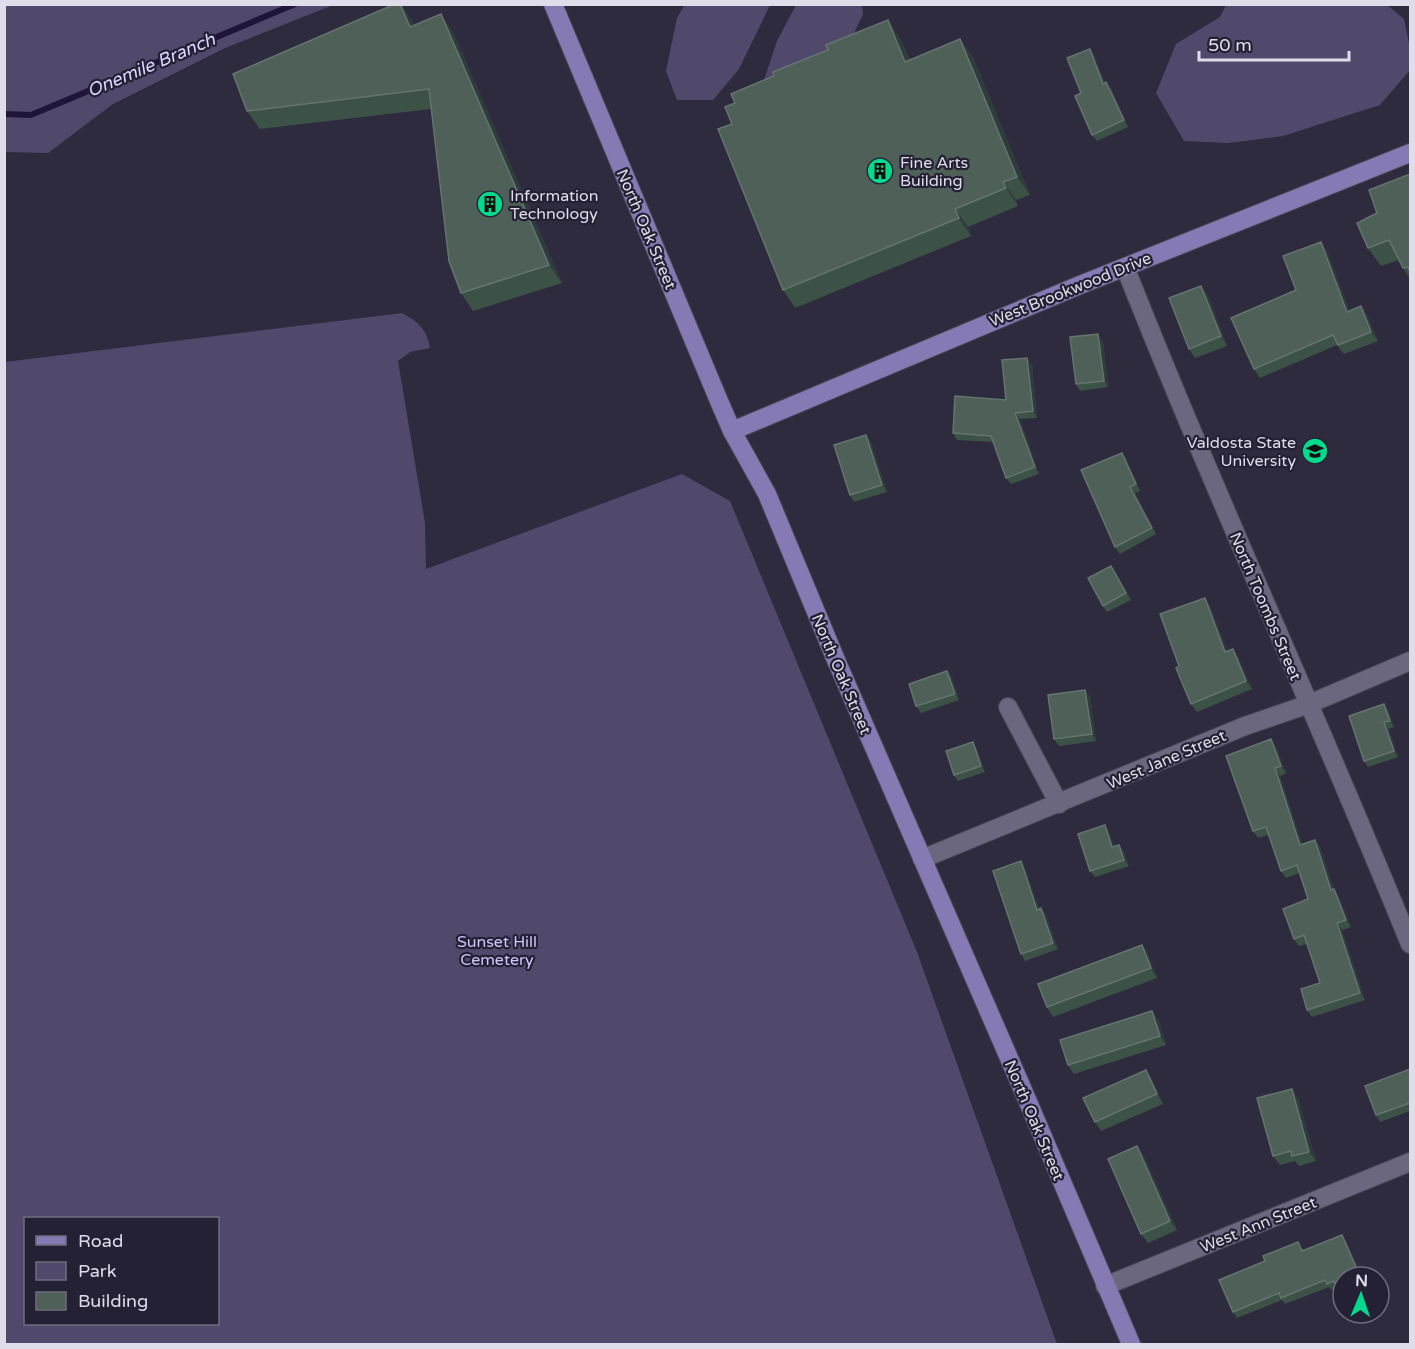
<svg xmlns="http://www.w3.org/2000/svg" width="1415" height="1349" font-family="'Varela Round',sans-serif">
<rect width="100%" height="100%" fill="#2e2b3f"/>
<!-- green -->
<g fill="#50496c" fill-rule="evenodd">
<polygon points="5,4 333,4 333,5 225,48 113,104 48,153 5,152"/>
<polygon points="685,4 770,5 739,69 713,100 677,100 666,71 677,18"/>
<polygon points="796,5 862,5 863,14 851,40 783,76 764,80 777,41"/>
<polygon points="1226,5 1387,5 1404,19 1410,48 1410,70 1380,105 1283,136 1228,143 1184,141 1156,93 1176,44 1220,17"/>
<path d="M402 313C418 322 427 329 430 348L410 352 398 361 425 523 426 569 682 474 730 501 917 952 1057 1344H5V362ZM218 1218V1324H26V1218Z"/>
</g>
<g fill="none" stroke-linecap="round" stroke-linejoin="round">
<!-- stream -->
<polyline stroke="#1e1538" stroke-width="6" points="4,114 31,115 295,4"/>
<!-- minor casing -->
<g stroke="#4b4859" stroke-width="20">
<g id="minor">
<path d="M1125 267C1215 495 1318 717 1410 944"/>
<polyline points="1008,707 1059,804"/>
<polyline points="922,859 1245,726 1309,704 1410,661"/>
<polyline points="1105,1286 1410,1162"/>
</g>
</g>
<!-- major casing -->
<g stroke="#4b4859" stroke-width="20">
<g id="major">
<polyline points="553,4 719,401 732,431 767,494 836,660 1029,1104 1131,1344"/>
<polyline points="732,431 1080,285 1410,153"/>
</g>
</g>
<!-- minor -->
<use href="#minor" stroke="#6b677f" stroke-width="18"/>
<!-- major -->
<use href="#major" stroke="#867ab4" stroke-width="18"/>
</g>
<!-- wall -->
<g fill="#3c5246">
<polygon points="401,4 412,21 414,26 453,32 562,283 473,311 461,293 431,109 260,129 247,111"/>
<polygon points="900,38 910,60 960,39 973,57 1030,195 1016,200 1018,206 968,227 971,236 795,308 783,290 732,124 735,103"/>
<polygon points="1094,56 1105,83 1106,82 1111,88 1128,127 1097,141 1092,135 1081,93"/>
<polygon points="1410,174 1410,279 1403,268 1399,260 1381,266 1368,248 1377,213"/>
<polygon points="1327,251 1349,310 1367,315 1378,341 1344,354 1337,345 1260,378 1254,369 1296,290"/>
<polygon points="1208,295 1227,346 1195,358 1189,349"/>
<polygon points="1103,341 1108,387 1080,391 1076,384"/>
<polygon points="1032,364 1037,418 1020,419 1039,474 1011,484 1006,478 993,442 957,440 953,433 1006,400"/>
<polygon points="871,442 887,492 854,502 850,495"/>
<polygon points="1122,453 1126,459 1140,491 1135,493 1156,534 1120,554 1115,547"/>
<polygon points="1111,566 1131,600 1107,612 1103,606"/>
<polygon points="1205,598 1210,606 1227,651 1238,657 1252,689 1197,712 1191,704 1179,666"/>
<polygon points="947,671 952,678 959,700 921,713 916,706"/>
<polygon points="1090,696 1096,741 1059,746 1054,739"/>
<polygon points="1388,710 1394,727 1389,729 1398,757 1368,767 1364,761"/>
<polygon points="1276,746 1286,773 1280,776 1302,844 1315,840 1320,847 1334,890 1339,897 1351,927 1342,930 1365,1000 1312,1017 1307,1010 1320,983 1307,944 1299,946 1294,939 1308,899 1299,873 1286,878 1281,871 1269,835 1258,838 1253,831"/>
<polygon points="977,749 985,772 958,781 954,775"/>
<polygon points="1109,832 1114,847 1119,845 1124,851 1129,866 1095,877 1090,871"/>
<polygon points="1025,868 1039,909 1041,908 1046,915 1058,949 1025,961 1021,954"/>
<polygon points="1142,945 1148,954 1157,978 1053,1017 1047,1007"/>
<polygon points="1152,1011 1159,1021 1166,1045 1074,1074 1068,1065"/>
<polygon points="1410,1069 1410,1111 1380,1122 1376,1115"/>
<polygon points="1146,1070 1152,1080 1163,1104 1101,1131 1095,1122"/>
<polygon points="1298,1098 1316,1161 1299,1166 1295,1161 1280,1165 1273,1156"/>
<polygon points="1137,1146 1144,1156 1177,1230 1148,1243 1141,1234"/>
<polygon points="1346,1241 1362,1277 1343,1277 1337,1288 1331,1290 1329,1287 1285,1304 1282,1300 1237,1318 1233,1312 1303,1248 1304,1251"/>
<polygon points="1348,1313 1365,1313 1352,1319"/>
</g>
<!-- shaded-wall -->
<g fill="#2f3c3c">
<polygon points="401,4 412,21 423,45 410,27"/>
<polygon points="441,14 453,32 562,283 549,265"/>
<polygon points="888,20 900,38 918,80 905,62"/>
<polygon points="960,39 973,57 1030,195 1017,177"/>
<polygon points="1090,49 1094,56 1107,90 1103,84"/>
<polygon points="1106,82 1111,88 1128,127 1124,120"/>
<polygon points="1003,182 1016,200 1018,206 1006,188"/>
<polygon points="955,209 968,227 971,236 959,218"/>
<polygon points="1321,242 1327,251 1353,320 1347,312"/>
<polygon points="1201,286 1208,295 1227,346 1221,336"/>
<polygon points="1361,306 1367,315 1378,341 1371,332"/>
<polygon points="1098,334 1103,341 1108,387 1104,381"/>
<polygon points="1027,358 1032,364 1037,418 1033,411"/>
<polygon points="1015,413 1020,419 1039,474 1035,467"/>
<polygon points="866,435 871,442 887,492 882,485"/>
<polygon points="1122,453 1126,459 1140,491 1136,484"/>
<polygon points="1130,487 1135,493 1156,534 1152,528"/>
<polygon points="1111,566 1116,572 1131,600 1126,593"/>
<polygon points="1205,598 1210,606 1231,660 1225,652"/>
<polygon points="1233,649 1238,657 1252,689 1246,681"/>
<polygon points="947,671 952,678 959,700 955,694"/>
<polygon points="1085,690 1090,696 1096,741 1092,734"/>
<polygon points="1384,704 1388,710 1394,727 1390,721"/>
<polygon points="1384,722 1389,729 1398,757 1394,751"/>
<polygon points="1271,739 1276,746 1286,773 1281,766"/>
<polygon points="973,742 977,749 985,772 981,766"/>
<polygon points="1275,768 1280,776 1305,852 1300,845"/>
<polygon points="1105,825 1109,832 1116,854 1112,847"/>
<polygon points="1315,840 1320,847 1337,898 1331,890"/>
<polygon points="1119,845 1124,851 1129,866 1124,860"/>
<polygon points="1021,861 1025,868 1042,916 1037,910"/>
<polygon points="1334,889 1339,897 1351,927 1346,920"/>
<polygon points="1041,908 1046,915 1058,949 1053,943"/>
<polygon points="1337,923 1342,930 1365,1000 1360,993"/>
<polygon points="1142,945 1148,954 1157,978 1151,968"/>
<polygon points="1152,1011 1159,1021 1166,1045 1160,1036"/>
<polygon points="1146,1070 1152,1080 1163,1104 1157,1094"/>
<polygon points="1292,1089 1298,1098 1316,1161 1309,1152"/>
<polygon points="1137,1146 1144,1156 1177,1230 1170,1221"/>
<polygon points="1342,1235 1346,1241 1362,1277 1359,1274"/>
</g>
<!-- building -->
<g fill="#4e6058" stroke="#64746f" stroke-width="1.5">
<polygon points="395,4 400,4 410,27 441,14 549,265 461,293 449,261 429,89 247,111 233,74"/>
<polygon points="888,20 905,62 960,39 1017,177 1003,182 1006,188 955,209 959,218 783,290 718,129 732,124 725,107 735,103 731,94 774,76 773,72 828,50 826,45"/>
<polygon points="1090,49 1103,84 1106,82 1124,120 1092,135 1075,96 1081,93 1067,58"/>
<polygon points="1410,174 1410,272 1408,267 1403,268 1389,240 1368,248 1357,223 1377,213 1369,190"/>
<polygon points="1321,242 1347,312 1361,306 1371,332 1338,345 1333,335 1254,369 1231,318 1296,290 1283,256"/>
<polygon points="1201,286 1221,336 1189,349 1169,298"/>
<polygon points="1098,334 1104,381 1076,384 1070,337"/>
<polygon points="1027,358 1033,411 1015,413 1035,467 1006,478 991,436 953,433 955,396 1006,400 1002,360"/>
<polygon points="866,435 882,485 850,495 834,445"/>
<polygon points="1122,453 1136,484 1130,487 1152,528 1115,547 1081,470"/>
<polygon points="1111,566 1126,593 1103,606 1088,578"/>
<polygon points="1205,598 1225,652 1233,649 1246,681 1191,704 1176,668 1179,666 1160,614"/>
<polygon points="947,671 955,694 916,706 909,684"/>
<polygon points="1085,690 1092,734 1054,739 1048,695"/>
<polygon points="1384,704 1390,721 1384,722 1394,751 1364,761 1349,716"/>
<polygon points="1271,739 1281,766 1275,768 1300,845 1315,840 1331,890 1334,889 1346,920 1337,923 1360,993 1307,1010 1301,989 1320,983 1304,935 1294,939 1283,909 1308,899 1297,865 1281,871 1266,827 1253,831 1226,756"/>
<polygon points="973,742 981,766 954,775 946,751"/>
<polygon points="1105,825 1112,847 1119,845 1124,860 1090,871 1078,834"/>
<polygon points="1021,861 1037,910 1041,908 1053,943 1021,954 993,871"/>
<polygon points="1142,945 1151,968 1047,1007 1038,984"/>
<polygon points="1152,1011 1160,1036 1068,1065 1060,1040"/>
<polygon points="1410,1069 1410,1103 1376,1115 1365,1086"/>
<polygon points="1146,1070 1157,1094 1095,1122 1083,1098"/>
<polygon points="1292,1089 1309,1152 1292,1156 1291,1151 1273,1156 1257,1098"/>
<polygon points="1137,1146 1170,1221 1141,1234 1108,1159"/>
<polygon points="1342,1235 1359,1274 1356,1276 1356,1277 1343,1277 1343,1302 1334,1281 1327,1284 1325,1280 1281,1298 1279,1293 1233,1312 1219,1280 1265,1261 1263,1256 1298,1242 1302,1251"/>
</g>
<!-- icons -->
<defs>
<g id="building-disc" transform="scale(1.35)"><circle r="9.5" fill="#05d98b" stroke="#252135"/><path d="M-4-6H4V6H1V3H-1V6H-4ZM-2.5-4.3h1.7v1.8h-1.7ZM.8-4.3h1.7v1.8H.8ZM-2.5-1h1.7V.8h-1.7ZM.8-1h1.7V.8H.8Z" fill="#111"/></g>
<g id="university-disc" transform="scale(1.35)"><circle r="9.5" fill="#05d98b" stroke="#252135"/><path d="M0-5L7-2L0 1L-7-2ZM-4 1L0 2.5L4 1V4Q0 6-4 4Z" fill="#111"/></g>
</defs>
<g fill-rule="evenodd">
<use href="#building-disc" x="880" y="171"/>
<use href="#building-disc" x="490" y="204"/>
<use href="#university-disc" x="1315" y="451"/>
</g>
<g text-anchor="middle" stroke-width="4.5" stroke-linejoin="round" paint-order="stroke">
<!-- poi labels -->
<g font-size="16" fill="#dfddea" stroke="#252135" text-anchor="start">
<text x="900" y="168">Fine Arts<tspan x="900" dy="18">Building</tspan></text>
<text x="510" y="201">Information<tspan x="510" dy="18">Technology</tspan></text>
<text x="1296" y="448" text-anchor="end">Valdosta State<tspan x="1296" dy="18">University</tspan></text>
</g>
<!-- street labels -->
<g font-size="16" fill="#dfddea" stroke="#252135">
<text transform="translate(647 229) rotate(67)" y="6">North Oak Street</text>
<text transform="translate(1070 289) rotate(-22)" y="6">West Brookwood Drive</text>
<text transform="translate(1266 606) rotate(67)" y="6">North Toombs Street</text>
<text transform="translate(842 674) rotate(67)" y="6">North Oak Street</text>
<text transform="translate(1166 759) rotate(-23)" y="6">West Jane Street</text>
<text transform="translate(1035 1120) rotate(67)" y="6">North Oak Street</text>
<text transform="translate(1258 1224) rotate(-22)" y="6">West Ann Street</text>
</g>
<!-- park labels -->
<g font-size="16" fill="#cfc5fd" stroke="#252135">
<text x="497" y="947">Sunset Hill<tspan x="497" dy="18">Cemetery</tspan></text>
</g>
<!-- water labels -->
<g font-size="18" font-style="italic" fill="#dcd5ff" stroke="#252135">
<text transform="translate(151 65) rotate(-23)" y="6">Onemile Branch</text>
</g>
</g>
<!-- border -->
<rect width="1415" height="1349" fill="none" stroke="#dfddea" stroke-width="12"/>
<!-- legend -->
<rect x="24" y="1217" width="195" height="108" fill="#252135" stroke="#6f6c7d" stroke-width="1.5"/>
<rect x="36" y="1236" width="30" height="9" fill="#867ab4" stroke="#6f6c7d" stroke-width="1.5"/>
<text x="78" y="1247" font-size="18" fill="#dfddea">Road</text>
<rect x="36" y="1262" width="30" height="18" fill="#50496c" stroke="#6f6c7d" stroke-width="1.5"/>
<text x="78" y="1277" font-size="18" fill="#dfddea">Park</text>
<rect x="36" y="1292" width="30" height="18" fill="#4e6058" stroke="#6f6c7d" stroke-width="1.5"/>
<text x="78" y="1307" font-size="18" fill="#dfddea">Building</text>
<!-- north arrow -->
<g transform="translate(1361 1295) rotate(2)"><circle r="28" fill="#252135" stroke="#6f6c7d" stroke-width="1.5"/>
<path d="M0-4.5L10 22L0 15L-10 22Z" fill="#05d98b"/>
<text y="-9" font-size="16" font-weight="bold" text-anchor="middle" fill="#dfddea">N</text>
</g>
<!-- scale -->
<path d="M1199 51v9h150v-9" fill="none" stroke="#dfddea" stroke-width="3"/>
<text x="1208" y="51" font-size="18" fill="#dfddea" stroke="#252135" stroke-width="4.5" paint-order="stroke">50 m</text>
</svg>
